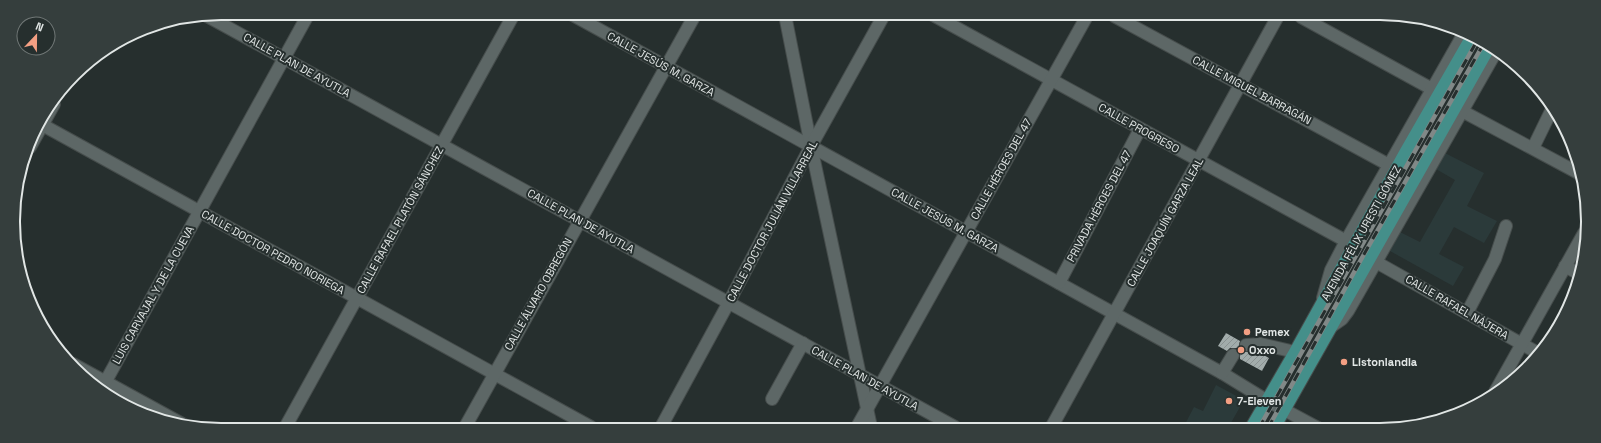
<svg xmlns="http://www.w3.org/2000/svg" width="1601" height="443" font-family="'Space Grotesk',sans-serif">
<defs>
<pattern id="building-hatch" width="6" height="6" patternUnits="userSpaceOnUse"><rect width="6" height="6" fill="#a2acab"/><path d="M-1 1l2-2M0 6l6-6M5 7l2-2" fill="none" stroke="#8a9292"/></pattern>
</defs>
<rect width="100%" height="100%" fill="#262f2e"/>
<!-- built -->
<g fill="#2b3a3a">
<polygon points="1445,153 1484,173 1467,206 1497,221 1484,243 1454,227 1439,254 1464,267 1453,286 1390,251 1400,232 1420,242 1455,180 1436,169"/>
<polygon points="1216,385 1244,400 1228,428 1183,428 1194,407 1203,411"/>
</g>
<!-- building -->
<polygon fill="url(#building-hatch)" points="1226,333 1240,341 1239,346 1242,352 1258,352 1269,358 1262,371 1240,359 1240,352 1237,348 1230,348 1227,351 1218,346"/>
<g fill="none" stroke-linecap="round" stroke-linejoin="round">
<!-- minor casing -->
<g stroke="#464d4c" stroke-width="14">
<g id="minor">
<polyline points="571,14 1222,373 1266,400 1318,428"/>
<polyline points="785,15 811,146 871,427"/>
<polyline points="933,15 1346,241"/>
<polyline points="207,16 955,427"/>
<polyline points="1114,16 1389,165"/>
<polyline points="1301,17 1432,89"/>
<polyline points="1462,111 1582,175"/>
<polyline points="39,123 591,427"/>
<polyline points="30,147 54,104"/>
<polyline points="1533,148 1553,107"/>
<polyline points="1376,262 1538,353"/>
<polyline points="1565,266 1579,274"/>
<polyline points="1059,283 1140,129"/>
<polyline points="1323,298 1331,270 1346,241 1463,35"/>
<polyline points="1467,313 1495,259 1506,226"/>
<polyline points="1332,326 1342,319 1348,311 1497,50"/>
<polyline points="1246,345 1261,344 1295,352"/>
<polyline points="73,364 186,426"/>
<polyline points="1222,373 1233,355"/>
<polyline points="102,388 309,13"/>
<polyline points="1495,392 1584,233"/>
<polyline points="772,399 803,343"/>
<polyline points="286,426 514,14"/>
<polyline points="465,427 695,15"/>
<polyline points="661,427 729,302 811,146 884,15"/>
<polyline points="857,427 1087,16"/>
<polyline points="1051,428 1278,16"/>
</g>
</g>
<!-- major casing -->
<g stroke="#464d4c" stroke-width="14">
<g id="major">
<polyline points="1251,428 1295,352 1405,153 1471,38"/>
<polyline points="1274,428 1490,46"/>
</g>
</g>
<!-- minor -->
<use href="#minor" stroke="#5d6766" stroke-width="12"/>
<!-- major -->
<use href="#major" stroke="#448f8a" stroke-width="12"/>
<!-- rail casing -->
<g stroke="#818887" stroke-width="4.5">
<g id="rail">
<polyline points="1259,428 1477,41"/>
<polyline points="1268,428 1363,256 1484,43"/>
</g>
</g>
<!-- rail -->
<use href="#rail" stroke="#262f2e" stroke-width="3" stroke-dasharray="9" stroke-linecap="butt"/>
</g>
<!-- markers -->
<g fill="#f39f83" stroke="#262f2e" stroke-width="1.5">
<circle cx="1247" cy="332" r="4"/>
<circle cx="1241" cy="350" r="4"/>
<circle cx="1344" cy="362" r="4"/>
<circle cx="1229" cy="401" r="4"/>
</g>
<g text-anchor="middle" stroke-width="4" stroke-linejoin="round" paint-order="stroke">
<!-- street labels -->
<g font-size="11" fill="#e1e6e5" stroke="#262f2e">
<text transform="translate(661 64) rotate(29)" y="4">CALLE JESÚS M. GARZA</text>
<text transform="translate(297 65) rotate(29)" y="4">CALLE PLAN DE AYUTLA</text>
<text transform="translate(1252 90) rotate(28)" y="4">CALLE MIGUEL BARRAGÁN</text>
<text transform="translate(1139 128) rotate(29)" y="4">CALLE PROGRESO</text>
<text transform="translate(1001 169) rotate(-61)" y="4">CALLE HÉROES DEL 47</text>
<text transform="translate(1099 206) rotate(-62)" y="4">PRIVADA HÉROES DEL 47</text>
<text transform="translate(400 220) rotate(-61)" y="4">CALLE RAFAEL PLATÓN SÁNCHEZ</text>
<text transform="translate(945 220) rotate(29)" y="4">CALLE JESÚS M. GARZA</text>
<text transform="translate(581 221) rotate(29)" y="4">CALLE PLAN DE AYUTLA</text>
<text transform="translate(772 221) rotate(-62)" y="4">CALLE DOCTOR JULIÁN VILLARREAL</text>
<text transform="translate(1165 222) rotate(-61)" y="4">CALLE JOAQUÍN GARZA LEAL</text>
<text transform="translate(1361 233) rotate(-61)" y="4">AVENIDA FÉLIX URESTI GÓMEZ</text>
<text transform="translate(273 252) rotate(29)" y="4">CALLE DOCTOR PEDRO NORIEGA</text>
<text transform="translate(538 294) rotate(-61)" y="4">CALLE ÁLVARO OBREGÓN</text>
<text transform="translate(153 295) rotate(-61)" y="4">LUIS CARVAJAL Y DE LA CUEVA</text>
<text transform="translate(1457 307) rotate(30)" y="4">CALLE RAFAEL NÁJERA</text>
<text transform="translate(865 378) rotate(29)" y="4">CALLE PLAN DE AYUTLA</text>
</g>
<!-- poi labels -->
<g font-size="11" font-weight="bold" fill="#e1e6e5" stroke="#262f2e" text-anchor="start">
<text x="1255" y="336">Pemex</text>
<text x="1249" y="354">Oxxo</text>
<text x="1352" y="366">Listonlandia</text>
<text x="1237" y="405">7-Eleven</text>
</g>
</g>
<!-- crop -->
<path d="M0 0H1601V443H0ZM221 20H1380A201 201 0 0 1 1581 221V222A201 201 0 0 1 1380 423H221A201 201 0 0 1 20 222V221A201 201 0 0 1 221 20Z" fill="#353e3d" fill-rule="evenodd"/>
<path fill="none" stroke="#e1e6e5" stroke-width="2" d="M221 20H1380A201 201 0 0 1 1581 221V222A201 201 0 0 1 1380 423H221A201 201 0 0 1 20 222V221A201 201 0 0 1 221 20Z"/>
<!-- north arrow -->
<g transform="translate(36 36) rotate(22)"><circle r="19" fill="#262f2e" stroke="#717877"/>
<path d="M0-3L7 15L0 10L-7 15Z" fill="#f39f83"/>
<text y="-6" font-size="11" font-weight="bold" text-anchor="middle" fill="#e1e6e5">N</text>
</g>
</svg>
